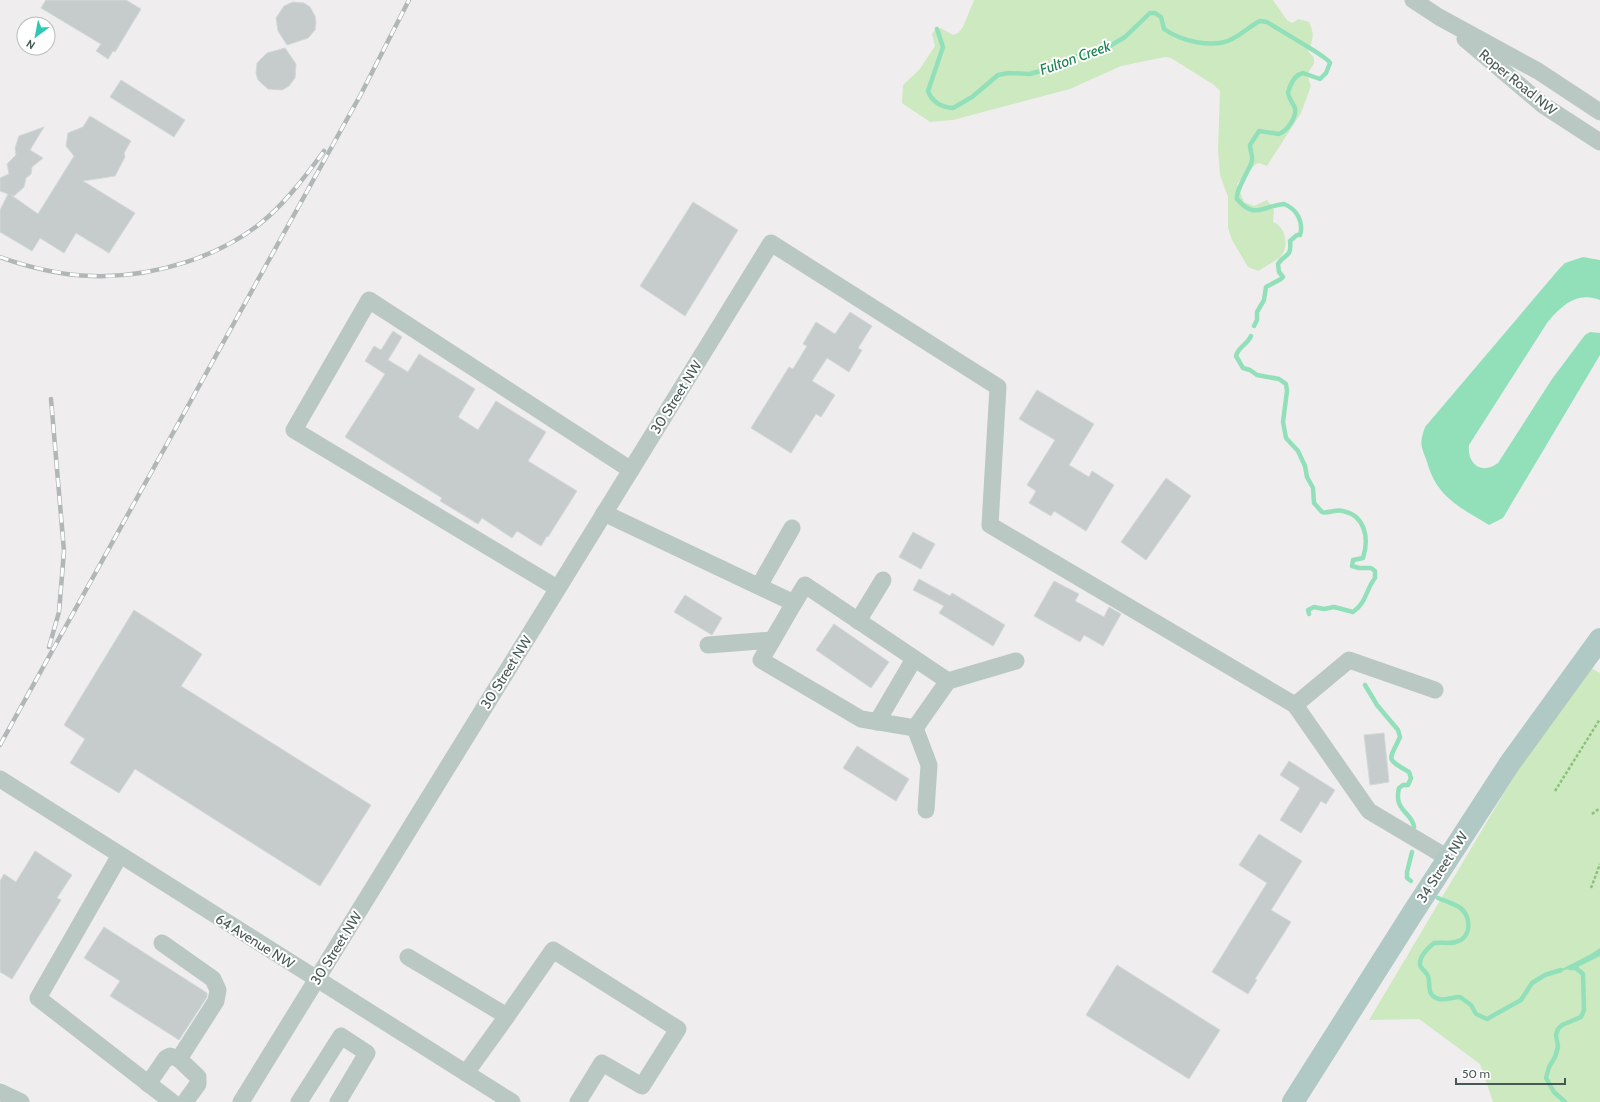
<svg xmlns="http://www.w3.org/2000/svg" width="1600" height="1102" font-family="Cabin,sans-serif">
<rect width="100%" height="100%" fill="#f0edef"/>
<!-- green -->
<g fill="#cde9c0">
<path d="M974 0H1273L1287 20 1292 23 1299 19 1309 22C1315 34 1313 40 1308 51L1314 58V64C1307 72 1307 77 1311 86L1301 113 1267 166 1259 163 1256 164 1237 184 1244 202 1254 206 1267 200 1274 210 1273 222C1285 226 1290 246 1281 256 1275 262 1265 266 1258 271L1248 267 1232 240 1228 228V197L1220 175 1218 149 1220 91 1214 85 1171 58 1165 57 1121 66 1070 89 953 120 930 122 902 103 903 85 919 70 935 46 932 34 935 30 941 28 953 35 958 33 963 27Z"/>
<polygon points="1584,664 1600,673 1600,1102 1493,1102 1480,1064 1419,1019 1369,1020 1501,798"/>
</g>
<!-- water -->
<g fill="#92e0ba">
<path d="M1583 257 1600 260V300C1577 291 1561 306 1547 323L1469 445C1467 465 1482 475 1498 463L1552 379 1585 335 1590 332 1600 333V355L1503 518 1489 525C1460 507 1437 498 1427 462 1421 445 1419 445 1425 427L1559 269 1565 263Z"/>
<polygon points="1600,948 1600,956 1578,967 1556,972 1591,954"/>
</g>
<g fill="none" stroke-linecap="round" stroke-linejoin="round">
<!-- stream -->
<g stroke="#92e0ba" stroke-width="4.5">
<path d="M937 29 943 47 928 91C932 102 941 107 953 108L972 97 998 75 1008 73 1030 74 1057 66 1069 58 1097 52 1108 47 1125 37 1150 13H1155L1161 17 1164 29C1181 41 1213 49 1232 39 1242 34 1250 26 1260 21L1267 22C1276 28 1329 58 1330 63L1326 73 1320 79 1303 73C1294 75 1290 85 1288 93 1289 99 1293 103 1295 108 1297 117 1287 131 1279 134L1259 131 1250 145C1250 150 1253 156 1252 161 1249 171 1235 191 1237 199 1255 220 1262 206 1284 204 1297 209 1304 222 1300 235H1297L1290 241C1292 258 1285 253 1278 264L1279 272 1283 277 1281 279 1266 287 1264 300 1257 312V320L1254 326"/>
<path d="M1251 336C1247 345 1238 347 1236 356L1243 368 1250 370 1257 375 1279 379 1286 384 1287 391 1283 422 1286 438 1298 451 1305 466 1307 477 1313 488 1314 503 1322 512C1327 514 1336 509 1343 511 1366 516 1369 539 1363 558L1353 560 1352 566 1359 568H1371L1375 571V578C1365 591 1367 602 1353 612L1334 607 1324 609 1314 607 1308 610 1309 614"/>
<path d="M1365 685 1377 705 1398 730 1400 737C1389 761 1385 758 1409 772L1411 778 1408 785H1403L1399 788C1393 811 1413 813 1414 827"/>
<polyline points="1411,881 1407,878 1407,872 1412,852"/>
<path d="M1438 898C1445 901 1453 903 1459 907 1472 915 1472 938 1456 942 1450 944 1441 942 1434 943 1428 948 1420 955 1420 963 1419 968 1426 971 1428 976 1431 984 1426 993 1436 998 1443 1002 1452 997 1460 997L1471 1005 1476 1014 1487 1019 1521 1000 1532 983 1545 975 1561 970"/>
<polyline points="1565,1102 1554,1092 1546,1078 1549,1067 1555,1057 1558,1047 1556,1035 1558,1029 1562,1025 1581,1017 1584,1010 1583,974 1576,968 1570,968"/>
</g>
</g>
<!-- building -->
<g fill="#c5cccb" stroke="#d2d8d8">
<polygon points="46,0 126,0 141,9 115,52 113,51 108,59 96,51 101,44 41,8"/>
<polygon points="293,2 304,3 310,7 315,16 316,23 315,30 308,38 287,45 278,31 276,18 284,6"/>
<polygon points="285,48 296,64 295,78 289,86 282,90 268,89 258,80 256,73 257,63 267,53"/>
<polygon points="121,80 185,120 174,137 110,97"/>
<polygon points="90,116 131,141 124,153 125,157 115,176 83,181 135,213 109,253 76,233 64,253 40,238 32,251 0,232 0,210 8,194 0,191 0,178 9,174 7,164 16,155 15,148 19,136 44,127 30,150 43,158 32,167 31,174 26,178 24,187 14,196 11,195 38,214 74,156 66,146 68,133 83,127"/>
<polygon points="693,202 738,230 685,316 640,286"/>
<polygon points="850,312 872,326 858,348 862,350 849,372 827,358 812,381 835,395 821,417 816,414 791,453 751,428 789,367 793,369 807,346 803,344 816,322 835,334"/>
<polygon points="393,331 402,337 388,360 408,372 419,354 475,389 458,417 478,430 496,401 546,432 528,461 577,491 548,537 547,536 541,546 517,531 512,538 482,518 478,524 440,501 442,498 345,437 385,374 365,361 374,346 381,350"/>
<polygon points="1037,390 1094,424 1069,465 1089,477 1092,471 1114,485 1086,531 1054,511 1051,516 1029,503 1036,491 1027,485 1055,440 1019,419"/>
<polygon points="1166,478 1191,496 1146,560 1121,542"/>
<polygon points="913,532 935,544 921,569 899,557"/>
<polygon points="919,579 950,596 952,593 1005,625 993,646 939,613 944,606 913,590"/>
<polygon points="1054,581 1079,594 1075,601 1104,617 1109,607 1121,614 1103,646 1084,635 1080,642 1034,616"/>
<polygon points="685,595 722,618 712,635 674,612"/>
<polygon points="134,610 202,654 181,686 371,805 320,886 135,769 119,793 70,763 85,739 64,725"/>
<polygon points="834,624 889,662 871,688 816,650"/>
<polygon points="1384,733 1389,782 1370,785 1364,735"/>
<polygon points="857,746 909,779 896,801 843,768"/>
<polygon points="1289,761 1335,790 1326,804 1321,801 1301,833 1280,820 1300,788 1280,775"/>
<polygon points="1259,834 1302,861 1271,910 1291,922 1255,979 1257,980 1248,994 1212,972 1267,883 1239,865"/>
<polygon points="35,851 72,875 57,898 61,900 12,979 0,972 0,881 4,874 16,882"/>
<polygon points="104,927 207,993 207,997 179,1040 110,996 120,981 84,958"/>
<polygon points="1117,965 1220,1030 1189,1079 1086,1015"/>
</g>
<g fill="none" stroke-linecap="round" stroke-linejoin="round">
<!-- path -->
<g stroke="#8ac27c" stroke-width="2.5" stroke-dasharray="3 2" stroke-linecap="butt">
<polyline points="1555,791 1600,719"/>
<polyline points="1592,814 1600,808"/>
<polyline points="1591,888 1600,864"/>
</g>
<!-- minor -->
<g stroke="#bac8c4" stroke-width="17">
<polyline points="1413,0 1439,17 1538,71 1600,112"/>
<polyline points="1465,39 1543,105 1600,142"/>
<polyline points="604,513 794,603 761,660 861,719 915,728 929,765 926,810"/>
<polyline points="759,586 792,528"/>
<polyline points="557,588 294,430 369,300 631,470"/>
<polyline points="794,603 805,585 948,681"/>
<polyline points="858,621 883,580"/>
<polyline points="708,645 772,640"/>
<polyline points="1435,690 1349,660 1295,705 1369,811 1448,858"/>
<polyline points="877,722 914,659"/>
<polyline points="915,728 948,681 1016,661"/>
<polyline points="0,779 512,1102"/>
<polyline points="120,855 38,998 172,1102"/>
<polyline points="162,943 213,979 218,990 216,1001 179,1059 198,1077 198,1084 185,1102"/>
<polyline points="408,957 507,1016 553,950 678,1029 642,1086 602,1063 578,1102"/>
<polyline points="466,1073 507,1016"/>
<polyline points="148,1084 166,1058 170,1056 179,1059"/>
<polyline points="0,1092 21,1102"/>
<polyline points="241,1102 771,243 998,387 990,525 1295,705"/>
<polyline points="299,1102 341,1036 367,1053 338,1102"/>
</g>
<!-- major -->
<polyline stroke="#b0c9c4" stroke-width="22" points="1293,1102 1412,914 1510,763 1600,639"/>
<!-- rail casing -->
<g stroke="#b0b7b6" stroke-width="4.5">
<g id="rail">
<path d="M0 257C28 267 62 275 92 276 152 278 224 257 269 216 290 197 307 174 324 151"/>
<polyline points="49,647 59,612 64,551 51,399"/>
<polyline points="0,745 361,94 409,0"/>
</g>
</g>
<!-- rail -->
<use href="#rail" stroke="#fff" stroke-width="3" stroke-dasharray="9" stroke-linecap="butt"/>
</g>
<g text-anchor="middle" stroke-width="4" stroke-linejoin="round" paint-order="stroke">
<!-- street labels -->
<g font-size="14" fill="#485854" stroke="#fff">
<text transform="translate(1518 82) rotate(39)" y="5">Roper Road NW</text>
<text transform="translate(676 397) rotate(-58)" y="5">30 Street NW</text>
<text transform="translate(506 672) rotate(-58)" y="5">30 Street NW</text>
<text transform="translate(1442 867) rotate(-57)" y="5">34 Street NW</text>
<text transform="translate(255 941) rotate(32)" y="5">64 Avenue NW</text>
<text transform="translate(336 948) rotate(-58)" y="5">30 Street NW</text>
</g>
<!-- water labels -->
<g font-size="15" font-style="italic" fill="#1b824f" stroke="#fff">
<text transform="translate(1075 58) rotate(-20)" y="5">Fulton Creek</text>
</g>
</g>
<!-- north arrow -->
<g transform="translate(36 36) rotate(212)"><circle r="19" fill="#ffffff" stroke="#b6bcbb"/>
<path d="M0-3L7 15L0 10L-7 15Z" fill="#2ec8b3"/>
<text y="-6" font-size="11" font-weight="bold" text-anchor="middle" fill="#485854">N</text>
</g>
<!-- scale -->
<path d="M1456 1078v6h109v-6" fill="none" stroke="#485854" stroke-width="2"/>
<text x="1462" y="1078" font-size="12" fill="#485854" stroke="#ffffff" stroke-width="3" paint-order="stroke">50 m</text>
</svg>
